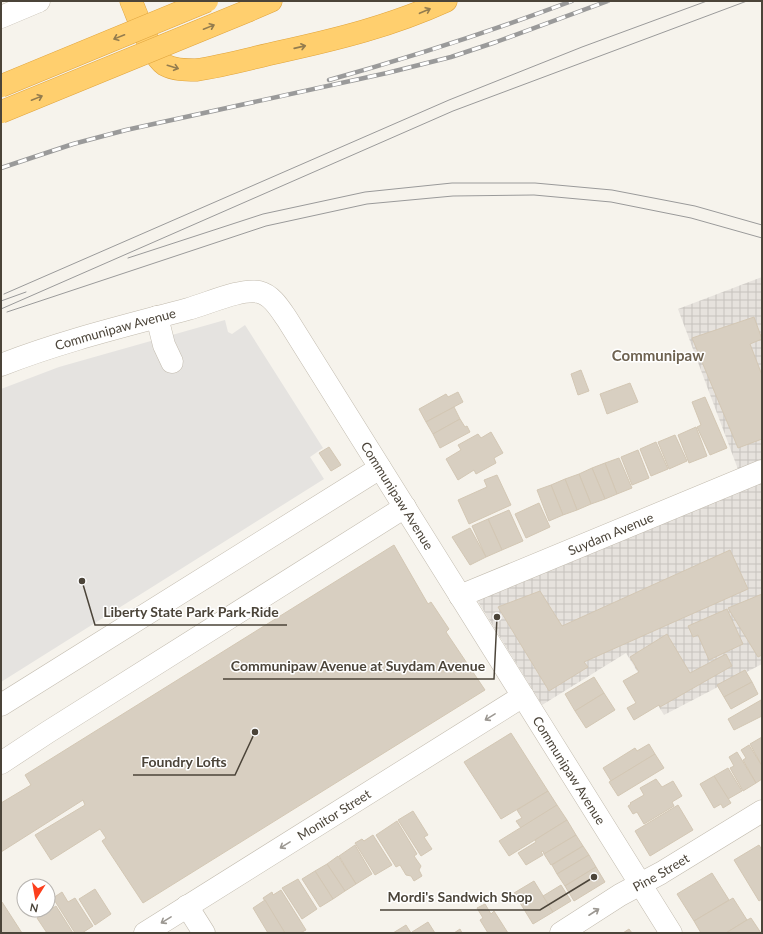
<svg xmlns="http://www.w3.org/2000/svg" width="763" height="934" font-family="Lato,sans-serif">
<defs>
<pattern id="industrial-grid" width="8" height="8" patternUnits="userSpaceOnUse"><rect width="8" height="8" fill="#e6e2dd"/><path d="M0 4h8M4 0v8" fill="none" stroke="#c7c3be"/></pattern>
</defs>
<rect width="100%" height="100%" fill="#f6f3ec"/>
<!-- industrial -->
<polygon fill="url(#industrial-grid)" points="762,277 762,664 664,715 626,653 542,705 474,595 742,480 678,309"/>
<!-- parking -->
<polygon fill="#e5e3e0" points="225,320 228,332 232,334 245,325 323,448 310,457 324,479 1,682 1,389 59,367"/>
<!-- building -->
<g fill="#d8cfc1" stroke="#d3c7b4">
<polygon points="754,317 762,339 750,344 762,375 762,439 738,448 692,338"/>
<polygon points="581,370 589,391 578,395 571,374"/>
<polygon points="630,383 638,402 607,414 600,394"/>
<polygon points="458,392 463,402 426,422 419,409 446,394 448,397"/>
<polygon points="705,397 727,448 710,455 697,427 701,425 692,402"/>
<polygon points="454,407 460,419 433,434 426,422"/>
<polygon points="460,419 465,427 467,426 470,432 440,448 433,434"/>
<polygon points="696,427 707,456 689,463 678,435"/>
<polygon points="491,432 503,453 494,458 496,463 476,474 474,470 458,480 446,459 461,450 458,445 478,434 481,438"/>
<polygon points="675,435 687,461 669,469 658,442"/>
<polygon points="656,442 668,469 651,476 640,449"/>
<polygon points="329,447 341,465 331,471 319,453"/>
<polygon points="638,450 649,478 632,485 621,457"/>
<polygon points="619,458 632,488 617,494 605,463"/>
<polygon points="605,463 617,494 605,499 592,468"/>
<polygon points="592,468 605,499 591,504 579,474"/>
<polygon points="579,474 591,504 577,510 565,479"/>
<polygon points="497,475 511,505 469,524 458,500 487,487 484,480"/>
<polygon points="565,479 577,510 563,515 551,485"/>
<polygon points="551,485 563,515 549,521 537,490"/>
<polygon points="539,503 550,527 526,538 515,514"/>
<polygon points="509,510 523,541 502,550 488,519"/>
<polygon points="488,519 502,550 486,557 472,526"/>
<polygon points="470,528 486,557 470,565 452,537"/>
<polygon points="394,545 428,604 431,602 449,629 446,632 485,690 143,903 102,841 106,838 100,829 51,860 35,835 85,805 83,800 1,852 1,803 31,785 25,775"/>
<polygon points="730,550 748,589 584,662 588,667 549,691 498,607 540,591 562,626"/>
<polygon points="762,594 762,655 758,657 728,608"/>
<polygon points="727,609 743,644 709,660 698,635 693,637 688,626"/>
<polygon points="667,634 690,673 726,654 732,666 660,707 659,705 634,720 627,708 636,703 623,681 639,672 630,657"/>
<polygon points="745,670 752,682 724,697 717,685"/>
<polygon points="594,677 604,693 575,711 565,694"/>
<polygon points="752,682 758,694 731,709 724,697"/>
<polygon points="604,693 615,710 586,728 575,711"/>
<polygon points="761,700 762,716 734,730 728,719"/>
<polygon points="511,733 548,791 501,819 464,762"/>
<polygon points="762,737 762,766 750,744"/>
<polygon points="649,744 655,754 611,781 603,768 635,748 637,751"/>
<polygon points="749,745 762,766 762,779 756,783 743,760 746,758 741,750"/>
<polygon points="737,752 756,783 743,791 730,768 734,766 729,757"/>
<polygon points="655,754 664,768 618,796 609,782"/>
<polygon points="728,768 742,791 728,799 714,776"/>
<polygon points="714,776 731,803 723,808 721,804 714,808 700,784"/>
<polygon points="656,779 662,787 673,781 682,796 672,802 674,806 644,824 637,812 633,814 628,806 631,804 630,803 644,795 640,788"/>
<polygon points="548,791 557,805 521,828 516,821 522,818 517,810"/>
<polygon points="557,805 567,820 509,856 499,841"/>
<polygon points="678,805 693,830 650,856 635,831"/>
<polygon points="413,811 428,835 424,837 432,849 421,856 398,820"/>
<polygon points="567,820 576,835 544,854 543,851 541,852 543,855 526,865 518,853 536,842 535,840"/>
<polygon points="397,821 417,854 414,856 421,866 419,870 422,876 414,881 411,876 406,875 400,865 396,867 376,835"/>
<polygon points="373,835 392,865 375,875 355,843 362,839 364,841"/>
<polygon points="576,835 583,846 551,865 544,854"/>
<polygon points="355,845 372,874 356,884 339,856"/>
<polygon points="759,845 762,850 762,899 759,901 734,860"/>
<polygon points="583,846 589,855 557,874 552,865"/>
<polygon points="589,855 596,867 565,886 557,874"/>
<polygon points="338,856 356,884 345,891 327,864"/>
<polygon points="327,864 345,891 333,899 315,871"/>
<polygon points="596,867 605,882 574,901 565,886"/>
<polygon points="315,871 333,899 320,907 302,879"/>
<polygon points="712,873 729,900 694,921 677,894"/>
<polygon points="298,879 317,909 302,919 282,888"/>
<polygon points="534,881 553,912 533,924 514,893"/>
<polygon points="561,885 571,901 553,912 543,896"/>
<polygon points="95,889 111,914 95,925 79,899"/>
<polygon points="281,890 306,930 300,933 285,933 263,898 272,892 273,895"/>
<polygon points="62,892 68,902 75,898 93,926 82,933 75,933 53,898"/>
<polygon points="733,898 747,920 726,933 701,933 694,921"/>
<polygon points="265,900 285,933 268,933 253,908"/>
<polygon points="1,902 2,902 22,933 1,933"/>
<polygon points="485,904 491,914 494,911 508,933 488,933 480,920 483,918 477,908"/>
<polygon points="56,906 73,933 47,933 37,918"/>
<polygon points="751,918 761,933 726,933 747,920"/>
<polygon points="428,922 435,933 412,933 412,932"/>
<polygon points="406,925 411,933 393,933"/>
<polygon points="460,929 462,933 454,933"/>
<polygon points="629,929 632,933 623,933"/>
</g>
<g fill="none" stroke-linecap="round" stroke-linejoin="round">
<!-- minor casing -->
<g stroke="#c2bbae" stroke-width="23">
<g id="minor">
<polyline points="1,17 39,1"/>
<polyline points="157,317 164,345 172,362"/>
<path id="s1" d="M1 365C62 341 125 326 188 309 207 304 241 288 259 292 272 295 280 309 287 319L671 933"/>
<path id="s2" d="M460 596 762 471"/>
<polyline points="1,705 380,468"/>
<polyline points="1,763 48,732 405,507"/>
<polyline points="187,906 204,933"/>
<path id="s3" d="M145 933 523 696"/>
<path id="s4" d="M561 933 620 895 661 873 762 811"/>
</g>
</g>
<!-- highway casing -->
<g stroke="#e0a43c" stroke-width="23">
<g id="highway">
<path d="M131 1C138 17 151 56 165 65 174 70 186 70 196 70 224 66 252 58 279 52 338 39 391 26 446 1"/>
<polyline points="250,10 271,1"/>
</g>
</g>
<!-- minor -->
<use href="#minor" stroke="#fff" stroke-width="22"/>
<!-- highway -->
<use href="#highway" stroke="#ffcf6e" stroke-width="22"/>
<!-- tram -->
<g stroke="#9a9a9a" stroke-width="1">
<polyline points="128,258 263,214 365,192 452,183 535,183 612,190 695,206 762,225"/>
<polyline points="4,294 449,100 582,47 707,1"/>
<polyline points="1,301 26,292"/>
<polyline points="1,309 453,111 747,1"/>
<polyline points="7,312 266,226 367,204 453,196 534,195 611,202 691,218 762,238"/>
</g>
<!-- rail casing -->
<g stroke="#9a9a9a" stroke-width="4.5">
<g id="rail">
<path d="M329 80C412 57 492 31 572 1"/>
<polyline points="1,168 73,144 126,130 387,73 451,57 496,42 608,1"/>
</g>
</g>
<!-- rail -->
<use href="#rail" stroke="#fff" stroke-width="3" stroke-dasharray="9" stroke-linecap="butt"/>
<!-- highway-bridge casing -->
<g stroke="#e0a43c" stroke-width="23" stroke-linecap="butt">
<g id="highway-bridge">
<polyline points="1,86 207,1"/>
<polyline points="1,112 250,10"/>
</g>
</g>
<!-- highway-bridge -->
<use href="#highway-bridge" stroke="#ffcf6e" stroke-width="22"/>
</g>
<!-- one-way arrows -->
<defs><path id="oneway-shaft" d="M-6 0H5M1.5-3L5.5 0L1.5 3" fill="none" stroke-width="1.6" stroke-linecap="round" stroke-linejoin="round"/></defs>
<g stroke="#937c4e">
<use href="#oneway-shaft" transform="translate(425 11) rotate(-23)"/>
<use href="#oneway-shaft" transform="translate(209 27) rotate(-22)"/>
<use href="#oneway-shaft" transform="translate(119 37) rotate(158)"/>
<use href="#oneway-shaft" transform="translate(300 47) rotate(-13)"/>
<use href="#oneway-shaft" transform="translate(173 67) rotate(17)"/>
<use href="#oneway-shaft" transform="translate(37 98) rotate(-22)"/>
</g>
<g stroke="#9c9892">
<use href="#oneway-shaft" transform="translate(490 717) rotate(148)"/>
<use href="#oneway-shaft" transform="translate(285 845) rotate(148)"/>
<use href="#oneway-shaft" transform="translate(594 912) rotate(-33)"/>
<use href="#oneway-shaft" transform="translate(166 920) rotate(148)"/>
</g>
<g text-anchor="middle" stroke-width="3" stroke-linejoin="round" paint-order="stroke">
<!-- street labels -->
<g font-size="13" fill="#4b4439" stroke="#fff">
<text dy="5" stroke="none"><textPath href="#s1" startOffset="120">Communipaw Avenue</textPath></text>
<text dy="5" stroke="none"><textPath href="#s1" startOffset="517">Communipaw Avenue</textPath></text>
<text dy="5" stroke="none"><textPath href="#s2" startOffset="163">Suydam Avenue</textPath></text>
<text dy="5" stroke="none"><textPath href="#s1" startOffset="841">Communipaw Avenue</textPath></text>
<text dy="5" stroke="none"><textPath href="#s3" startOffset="223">Monitor Street</textPath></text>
<text dy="5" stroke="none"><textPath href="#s4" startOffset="117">Pine Street</textPath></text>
</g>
<!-- quarter labels -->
<g font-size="15" font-weight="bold" fill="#6e6250" stroke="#fff">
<text x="658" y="361">Communipaw</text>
</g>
</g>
<!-- callouts -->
<path fill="none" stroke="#4b4439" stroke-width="1.5" d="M82 581L95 625H287M497 617L494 679H223M255 732L235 775H133M594 877L540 910H380"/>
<g fill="#4b4439" stroke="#fff" stroke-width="1.5">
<circle cx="82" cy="581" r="4"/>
<circle cx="497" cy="617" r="4"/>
<circle cx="255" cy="732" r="4"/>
<circle cx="594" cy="877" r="4"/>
</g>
<g font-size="14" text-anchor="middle" font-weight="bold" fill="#4b4439" stroke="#fff" stroke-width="3" stroke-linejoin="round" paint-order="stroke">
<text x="191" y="617">Liberty State Park Park-Ride</text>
<text x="358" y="671">Communipaw Avenue at Suydam Avenue</text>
<text x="184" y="767">Foundry Lofts</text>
<text x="460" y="902">Mordi's Sandwich Shop</text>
</g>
<!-- border -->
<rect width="763" height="934" fill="none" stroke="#4b4439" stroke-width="4"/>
<!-- north arrow -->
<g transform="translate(36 898) rotate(191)"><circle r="19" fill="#ffffff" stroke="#b7b4b0"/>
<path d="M0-3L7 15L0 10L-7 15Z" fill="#fc3f1d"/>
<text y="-6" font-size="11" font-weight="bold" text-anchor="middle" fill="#4b4439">N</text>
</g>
</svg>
